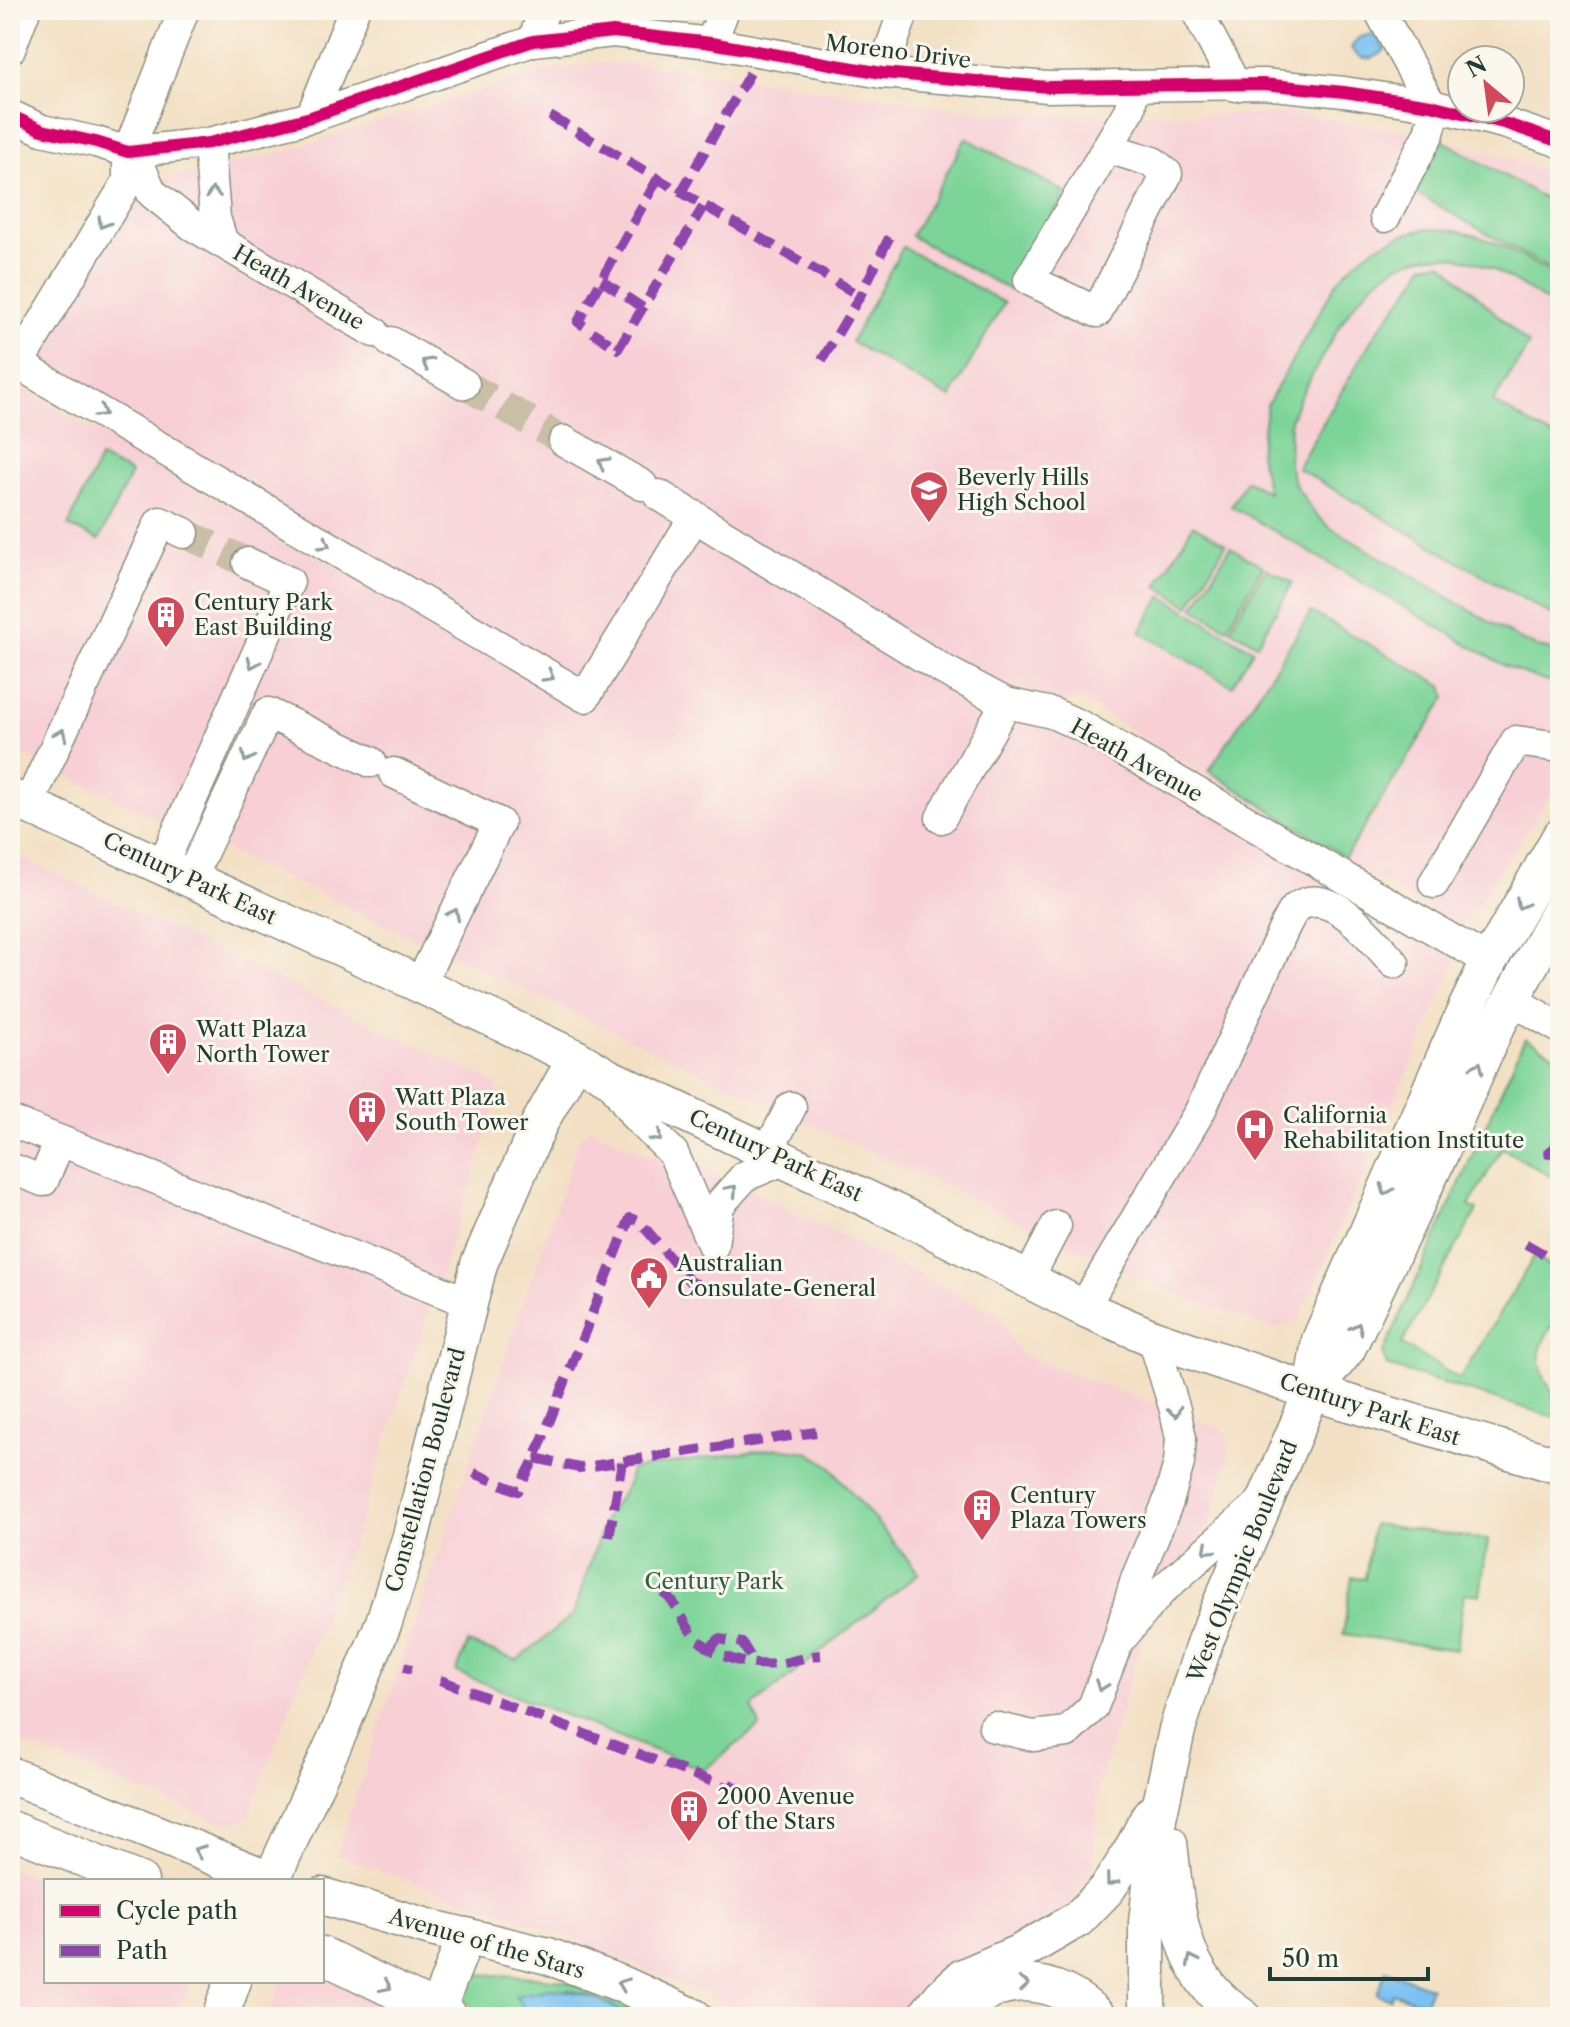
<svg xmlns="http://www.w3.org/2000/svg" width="1570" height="2027" font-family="'Libre Caslon Text',serif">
<rect width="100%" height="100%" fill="#fbf7ec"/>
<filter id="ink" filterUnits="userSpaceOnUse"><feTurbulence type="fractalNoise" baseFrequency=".0125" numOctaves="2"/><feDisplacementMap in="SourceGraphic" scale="16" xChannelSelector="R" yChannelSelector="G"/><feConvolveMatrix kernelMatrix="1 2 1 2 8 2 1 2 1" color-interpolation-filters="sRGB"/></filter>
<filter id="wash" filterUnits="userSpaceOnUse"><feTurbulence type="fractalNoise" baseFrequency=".006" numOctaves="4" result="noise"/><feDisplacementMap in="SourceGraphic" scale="32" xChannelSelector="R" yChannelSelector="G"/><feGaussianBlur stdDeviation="1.8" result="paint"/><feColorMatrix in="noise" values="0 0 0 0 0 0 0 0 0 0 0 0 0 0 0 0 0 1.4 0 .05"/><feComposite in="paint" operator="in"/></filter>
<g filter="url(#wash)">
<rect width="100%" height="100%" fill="#f3e0c4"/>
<!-- built -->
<g fill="#f7cfd5">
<polygon points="602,63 643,64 981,112 1134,115 1290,113 1428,135 1514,160 1560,177 1560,780 1461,930 1073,695 1055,724 1460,953 1299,1319 1276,1329 1183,1298 10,749 10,382 587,709 31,354 134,186 268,156 547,70"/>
<polygon points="10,852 494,1082 499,1096 359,1524 250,1813 239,1822 221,1823 10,1738"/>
<polygon points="591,1129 647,1154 695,1163 998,1314 1019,1354 1220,1428 1228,1436 1229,1458 1210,1522 1148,1621 1099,1785 1093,1869 1073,1906 936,1977 907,2017 756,2017 578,1940 336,1855 580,1136"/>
<polygon points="10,1869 46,1883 46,1981 190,1981 176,2017 10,2017"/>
<polygon points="322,1980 416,2017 267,2017 282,1981"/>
</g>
<!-- green -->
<g fill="#7cd498" stroke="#4e8866" stroke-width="2">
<polygon points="966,138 1066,193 1011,291 911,236"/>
<polygon points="1438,138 1560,207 1560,275 1409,189"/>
<path d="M1426 229C1482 228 1514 252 1560 279V310C1531 293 1501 269 1469 260 1373 233 1336 335 1298 401L1290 420 1289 466 1296 486 1314 513 1329 527 1519 639 1537 647 1560 651V683L1544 681 1505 666 1231 506 1246 480 1268 492 1259 453 1267 405 1336 283C1360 252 1388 236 1426 229Z"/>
<polygon points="903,247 1004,303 950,398 851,342"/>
<polygon points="1442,262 1529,345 1493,402 1560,441 1560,620 1297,468 1375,334 1419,276 1423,265"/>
<polygon points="100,458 131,473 99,540 68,526"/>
<polygon points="1193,525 1226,544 1189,606 1157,586"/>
<polygon points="1230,547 1263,566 1227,628 1194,608"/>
<polygon points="1266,568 1293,583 1257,644 1230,629"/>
<polygon points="1162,596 1253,650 1232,686 1140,632"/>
<polygon points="1311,612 1443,686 1446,697 1345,857 1209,771"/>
<path d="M1525 1038 1560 1058V1182L1502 1148 1469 1206 1477 1210 1402 1344 1460 1379 1534 1257 1560 1273C1560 1285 1563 1301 1559 1312 1554 1326 1542 1337 1540 1353 1537 1377 1560 1395 1560 1419L1387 1366 1383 1354Z"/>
<polygon points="778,1448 808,1452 829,1465 919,1573 752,1707 760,1726 704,1770 456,1672 468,1643 517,1660 573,1615 605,1518 628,1484 631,1469"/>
<polygon points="1373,1524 1488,1540 1480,1595 1464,1593 1456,1650 1343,1634 1352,1577 1365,1579"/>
<path d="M473 1974 536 1977 565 1981 655 2017H629L612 2005 587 1994 569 1990 516 1996 531 2017C508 2017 470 2019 460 1992L468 1975Z"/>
</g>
<!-- water -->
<g fill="#7ac0f1" stroke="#4c7e92" stroke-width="2">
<path d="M1367 35H1376L1385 50C1374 61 1360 62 1351 48L1358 38Z"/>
<polygon points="1386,1970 1431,1988 1424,2004 1393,1993 1390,1999 1377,1994"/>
<path d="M550 1989C580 1991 605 1999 629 2017H531L515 1996Z"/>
</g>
</g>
<g filter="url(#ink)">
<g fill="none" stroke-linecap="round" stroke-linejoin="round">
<!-- minor-tunnel -->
<g stroke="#c9bfa7" stroke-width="30" stroke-dasharray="30 15" stroke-linecap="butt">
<polyline points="464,384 564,441"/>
<polyline points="184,533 248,563"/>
</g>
<!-- minor casing -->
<g stroke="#898e7c" stroke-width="33">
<g id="minor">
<polyline points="184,10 128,152 128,181 18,364 585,697 695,516"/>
<polyline points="1196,10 1236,86"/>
<polyline points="1379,10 1431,105"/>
<polyline points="533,41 544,10"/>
<polyline points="711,43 724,10"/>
<polyline points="10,49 25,10"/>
<polyline points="882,73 904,10"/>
<polyline points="10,115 42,130 96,142 128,152 209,143 311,117 533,41 613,32 711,43 882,73 1048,87 1263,84 1344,92 1431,105 1507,124 1560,142"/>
<polyline points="311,117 354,10"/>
<polyline points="209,143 215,218 223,243"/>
<polyline points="1108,148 1153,162 1167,174 1097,312 1029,280 1130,109 1133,86"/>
<polyline points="128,152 141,169 152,193 192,225 374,332"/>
<polyline points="1385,217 1429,133 1436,106"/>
<polyline points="391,342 464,384"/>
<polyline points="564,441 642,485"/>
<polyline points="659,495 944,670 1006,703 1052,713 1083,727 1489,961"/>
<polyline points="394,773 499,823 420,984"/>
<polyline points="28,805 160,522 184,533"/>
<polyline points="941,818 1006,703"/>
<polyline points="162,866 289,582 248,563"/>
<polyline points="190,879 268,713 371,762"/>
<polyline points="1434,883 1516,741 1560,747"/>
<polyline points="1510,999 1560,1028"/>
<polyline points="608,1077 636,1117 673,1153 713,1246"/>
<polyline points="10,1121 468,1302"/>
<polyline points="768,1151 791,1107"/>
<polyline points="10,1168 43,1181 60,1141"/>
<polyline points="713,1244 719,1205 745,1176 786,1159"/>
<polyline points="1028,1279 1056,1226"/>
<path d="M1083 1308 1200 1111 1286 924C1289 920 1292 911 1296 908 1330 882 1375 942 1394 963"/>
<polyline points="1124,1635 1161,1591 1265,1499"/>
<polyline points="994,1727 1033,1736 1067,1732 1093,1707 1117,1644 1136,1579 1168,1502 1179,1463 1181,1438 1175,1410 1153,1338"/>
</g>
</g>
<!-- major casing -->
<g stroke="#898e7c" stroke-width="39">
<g id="major">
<polyline points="10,797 342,948 576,1058 608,1077 912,1220 1083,1308 1153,1338 1312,1392 1560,1466"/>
<polyline points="1312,1390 1320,1340 1466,1009 1489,961 1560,837"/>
<polyline points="10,1775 274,1881"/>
<polyline points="10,1829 140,1881"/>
<path d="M1169 1843C1177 1911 1178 1976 1243 2017"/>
<polyline points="271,1881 339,1732 384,1622 411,1536 479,1264 539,1124 576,1058"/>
<polyline points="322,1896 431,1928 548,1956 624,1985 694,2017"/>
<polyline points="322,1955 450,2017"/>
<polyline points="437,2010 466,1936"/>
<polyline points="220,2017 233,1981"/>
<polyline points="925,2017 942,1996 963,1977 1021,1952 1078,1919 1107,1889 1129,1856 1150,1815"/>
<path d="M957 2017C996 1969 1057 1975 1098 2017"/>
<polyline points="1147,2017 1147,1923 1158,1818 1177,1730 1205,1641 1312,1392 1347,1349 1438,1158 1494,1031 1560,910"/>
</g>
</g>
<!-- minor -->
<use href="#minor" stroke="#fff" stroke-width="30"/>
<!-- major -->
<use href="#major" stroke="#fff" stroke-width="36"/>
<!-- quiet -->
<g stroke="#8e44ad" stroke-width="10" stroke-dasharray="20 10" stroke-linecap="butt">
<polyline points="550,116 860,296"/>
<polyline points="657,180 578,322 618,349 703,207"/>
<polyline points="680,194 750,73"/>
<polyline points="601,280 643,308"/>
<polyline points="822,360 860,296 891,234"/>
<polyline points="1560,1143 1549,1152 1550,1158 1560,1164"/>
<polyline points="1526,1244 1560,1263"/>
<polyline points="535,1458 579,1468 816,1432"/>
<polyline points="474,1473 518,1491 535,1458 630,1218 640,1222 690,1282 700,1285"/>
<polyline points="609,1537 622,1462"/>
<path d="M663 1593C679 1603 683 1625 696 1638 719 1660 754 1668 784 1663 797 1660 808 1656 821 1655"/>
<polyline points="711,1647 719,1639 742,1643 755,1664"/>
<polyline points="404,1667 412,1669"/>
<polyline points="440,1680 732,1789 739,1774"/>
</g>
<!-- cycleway casing -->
<g stroke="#fbf7ec" stroke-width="17">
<polyline id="cycleway" points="10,115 42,130 96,142 128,152 209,143 311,117 533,41 613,32 711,43 882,73 1048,87 1263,84 1344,92 1431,105 1507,124 1560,142"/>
</g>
<!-- cycleway -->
<use href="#cycleway" stroke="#d6006c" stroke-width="12"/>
</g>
<!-- one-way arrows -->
<defs><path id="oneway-chevron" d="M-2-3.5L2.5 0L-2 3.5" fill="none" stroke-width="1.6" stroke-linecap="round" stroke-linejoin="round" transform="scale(2)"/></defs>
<g stroke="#8f9e9a">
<use href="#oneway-chevron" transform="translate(213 193) rotate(-95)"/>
<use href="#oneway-chevron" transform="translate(103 223) rotate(121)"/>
<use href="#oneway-chevron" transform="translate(427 363) rotate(-151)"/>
<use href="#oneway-chevron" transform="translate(101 412) rotate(30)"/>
<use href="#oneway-chevron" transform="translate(603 463) rotate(-150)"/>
<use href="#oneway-chevron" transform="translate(325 544) rotate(30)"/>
<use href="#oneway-chevron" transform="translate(253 663) rotate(114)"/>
<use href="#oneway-chevron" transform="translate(549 676) rotate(30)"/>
<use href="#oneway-chevron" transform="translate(61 734) rotate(-65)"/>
<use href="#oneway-chevron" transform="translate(247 757) rotate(115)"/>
<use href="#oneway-chevron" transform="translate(1521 904) rotate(119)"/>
<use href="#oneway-chevron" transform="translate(454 914) rotate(-64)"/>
<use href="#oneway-chevron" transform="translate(1478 1067) rotate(-66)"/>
<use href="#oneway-chevron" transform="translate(657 1137) rotate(45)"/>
<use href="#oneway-chevron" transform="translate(732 1190) rotate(-48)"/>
<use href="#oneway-chevron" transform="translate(1386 1190) rotate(114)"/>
<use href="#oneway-chevron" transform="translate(1357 1328) rotate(-64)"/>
<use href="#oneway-chevron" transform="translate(1175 1412) rotate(76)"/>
<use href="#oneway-chevron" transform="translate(1208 1549) rotate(138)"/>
<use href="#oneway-chevron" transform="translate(1101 1686) rotate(110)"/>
<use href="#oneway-chevron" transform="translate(199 1851) rotate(-158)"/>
<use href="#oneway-chevron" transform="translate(1111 1881) rotate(126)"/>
<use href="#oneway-chevron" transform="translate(1192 1960) rotate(-116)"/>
<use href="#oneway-chevron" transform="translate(623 1984) rotate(-158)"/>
<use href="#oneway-chevron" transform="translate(1024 1984) rotate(-5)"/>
<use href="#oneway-chevron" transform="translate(386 1986) rotate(26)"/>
</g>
</g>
<!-- icons -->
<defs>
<g id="school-pin" transform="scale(2)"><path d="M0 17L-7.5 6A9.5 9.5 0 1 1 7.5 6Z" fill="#d1495b" stroke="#fbf7ec"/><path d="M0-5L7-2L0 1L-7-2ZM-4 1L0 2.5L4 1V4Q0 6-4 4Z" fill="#fff"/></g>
<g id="building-pin" transform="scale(2)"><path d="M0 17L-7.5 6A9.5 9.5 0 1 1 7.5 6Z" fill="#d1495b" stroke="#fbf7ec"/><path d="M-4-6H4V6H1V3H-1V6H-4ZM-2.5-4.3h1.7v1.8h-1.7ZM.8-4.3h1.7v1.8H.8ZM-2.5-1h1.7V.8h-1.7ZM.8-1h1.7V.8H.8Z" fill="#fff"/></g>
<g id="hospital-pin" transform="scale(2)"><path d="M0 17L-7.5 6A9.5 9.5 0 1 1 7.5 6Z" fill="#d1495b" stroke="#fbf7ec"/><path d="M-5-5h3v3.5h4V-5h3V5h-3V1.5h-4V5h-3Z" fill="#fff"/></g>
<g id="civic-pin" transform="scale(2)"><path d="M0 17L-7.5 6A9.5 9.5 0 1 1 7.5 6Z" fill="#d1495b" stroke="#fbf7ec"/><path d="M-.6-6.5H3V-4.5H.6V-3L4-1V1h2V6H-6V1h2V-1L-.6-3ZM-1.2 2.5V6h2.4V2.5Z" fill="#fff"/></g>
</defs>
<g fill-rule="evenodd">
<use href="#school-pin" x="929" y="490"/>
<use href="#building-pin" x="166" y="615"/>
<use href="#building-pin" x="168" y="1042"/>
<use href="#building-pin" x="367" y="1110"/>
<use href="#hospital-pin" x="1255" y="1128"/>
<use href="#civic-pin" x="649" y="1276"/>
<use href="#building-pin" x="982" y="1508"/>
<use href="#building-pin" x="689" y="1809"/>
</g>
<g text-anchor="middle" stroke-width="6" stroke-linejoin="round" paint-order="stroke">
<!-- street labels -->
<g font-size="22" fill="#1f3d34" stroke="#fbf7ec">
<text transform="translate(898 51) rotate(7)" y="8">Moreno Drive</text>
<text transform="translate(299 287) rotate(30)" y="8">Heath Avenue</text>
<text transform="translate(1137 760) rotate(29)" y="8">Heath Avenue</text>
<text transform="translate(190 878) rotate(25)" y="8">Century Park East</text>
<text transform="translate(776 1155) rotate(25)" y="8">Century Park East</text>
<text transform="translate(1370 1409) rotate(18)" y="8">Century Park East</text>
<text transform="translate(425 1470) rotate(-75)" y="8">Constellation Boulevard</text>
<text transform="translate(1242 1561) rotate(-68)" y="8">West Olympic Boulevard</text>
<text transform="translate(487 1943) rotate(16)" y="8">Avenue of the Stars</text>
</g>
<!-- poi labels -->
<g font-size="22" fill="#1f3d34" stroke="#fbf7ec" text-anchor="start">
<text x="957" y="485">Beverly Hills<tspan x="957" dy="25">High School</tspan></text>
<text x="194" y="610">Century Park<tspan x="194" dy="25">East Building</tspan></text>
<text x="196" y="1037">Watt Plaza<tspan x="196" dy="25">North Tower</tspan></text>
<text x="395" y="1105">Watt Plaza<tspan x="395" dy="25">South Tower</tspan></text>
<text x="1283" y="1123">California<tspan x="1283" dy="25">Rehabilitation Institute</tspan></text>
<text x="677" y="1271">Australian<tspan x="677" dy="25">Consulate-General</tspan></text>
<text x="1010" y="1503">Century<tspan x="1010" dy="25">Plaza Towers</tspan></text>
<text x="717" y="1804">2000 Avenue<tspan x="717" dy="25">of the Stars</tspan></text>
</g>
<!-- park labels -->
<g font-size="22" fill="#325b48" stroke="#fbf7ec">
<text x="714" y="1589">Century Park</text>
</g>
</g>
<!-- margin -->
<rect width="1570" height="2027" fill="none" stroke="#fbf7ec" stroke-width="40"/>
<!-- legend -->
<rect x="44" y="1879" width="280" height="104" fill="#fbf7ec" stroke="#a3ada2" stroke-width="2"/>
<rect x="60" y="1905" width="40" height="12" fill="#d6006c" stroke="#a3ada2" stroke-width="2"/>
<text x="116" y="1919" font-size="24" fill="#1f3d34">Cycle path</text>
<rect x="60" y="1945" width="40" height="12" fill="#8e44ad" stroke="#a3ada2" stroke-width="2"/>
<text x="116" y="1959" font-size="24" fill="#1f3d34">Path</text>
<!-- north arrow -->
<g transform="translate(1486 84) rotate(331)"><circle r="38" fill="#fbf7ec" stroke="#a3ada2" stroke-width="2"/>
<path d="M0-6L14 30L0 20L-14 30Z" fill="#d1495b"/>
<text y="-12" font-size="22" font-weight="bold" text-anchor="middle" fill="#1f3d34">N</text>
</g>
<!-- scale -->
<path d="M1270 1967v12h158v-12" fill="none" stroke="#1f3d34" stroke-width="4"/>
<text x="1282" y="1967" font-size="24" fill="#1f3d34" stroke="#fbf7ec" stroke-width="6" paint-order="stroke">50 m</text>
</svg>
